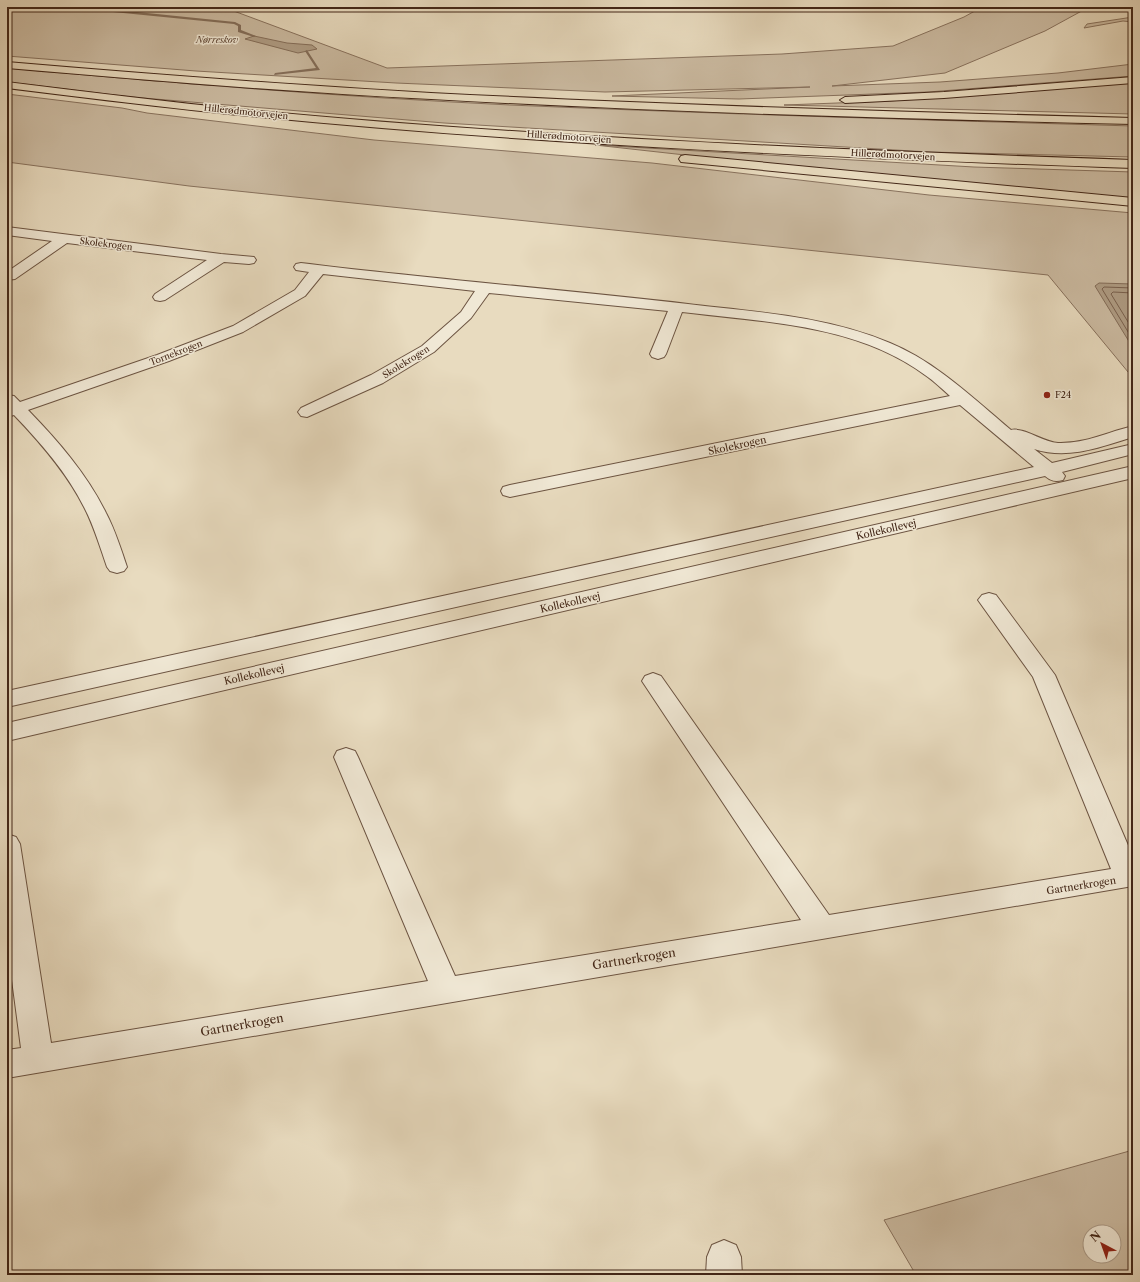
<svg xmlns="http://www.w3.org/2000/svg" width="1140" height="1282" font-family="'Libre Caslon Text',serif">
<rect width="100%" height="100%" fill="#e8dbbf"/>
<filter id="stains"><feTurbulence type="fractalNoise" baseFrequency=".005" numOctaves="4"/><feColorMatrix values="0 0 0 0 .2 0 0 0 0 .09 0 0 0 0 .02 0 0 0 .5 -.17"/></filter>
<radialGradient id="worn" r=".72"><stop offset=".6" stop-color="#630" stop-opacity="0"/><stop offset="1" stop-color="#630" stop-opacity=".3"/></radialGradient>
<!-- green -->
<g fill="#ccbca3" stroke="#88725e" fill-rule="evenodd">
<polygon points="7,7 223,7 387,68 782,54 893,46 964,17 982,7 1089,7 1045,31 945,73 832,86 940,82 1058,73 1133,64 1133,76 928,92 739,99 612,96 810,87 605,92 396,83 196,71 7,56"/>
<polygon points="1133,17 1133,22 1123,21 1084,28 1087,24"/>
<path d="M7 68C174 83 342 97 510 105 718 114 925 120 1133 126V157L929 152 444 123 131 97 7 82Z"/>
<polygon points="1133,83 1133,114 784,105 890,101"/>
<polygon points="7,94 122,108 147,113 374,140 652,163 929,195 1133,213 1133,378 1048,275 189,186 7,162"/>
<polygon points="595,145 974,167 1133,172 1133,199 1018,192"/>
<path d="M1133 1150V1275H916L884 1220ZM1090 1232H1114V1256H1090Z"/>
</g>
<!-- water -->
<g fill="#b09e86" stroke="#846e5a">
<polygon points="254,36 287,43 312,45 317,49 298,53 245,39"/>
<polygon points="1099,283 1133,284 1133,348 1095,286"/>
</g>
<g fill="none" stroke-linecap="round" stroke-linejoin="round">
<!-- shore -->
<g stroke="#7a624f" stroke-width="1">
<polyline points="1133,288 1104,287 1102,289 1133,340"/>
<polyline points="1133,293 1113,292 1111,294 1133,330"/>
</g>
<!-- stream -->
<g fill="#846e5a" fill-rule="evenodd">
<polygon points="88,7 235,22 241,25 241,30 256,36 254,37 238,32 238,26 234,24 93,10"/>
<polygon points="307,50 320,70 274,75 275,73 316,68 305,51"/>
</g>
<!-- minor casing -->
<g stroke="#6c5442" stroke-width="2">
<g id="minor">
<polygon points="7,227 221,254 254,257 256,260 254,263 249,264 224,262 165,300 160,301 155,300 153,297 155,294 207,260 67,243 15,279 7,280 7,272 52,241 7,235"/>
<path d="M301 263C430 279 559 289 688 304 756 312 826 316 890 343 936 362 973 398 1011 430 1024 427 1043 442 1058 443 1084 444 1108 432 1133 426V437C1101 447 1068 460 1034 449L1052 463 1133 444V454L1062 472 1065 476 1063 480C1055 482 1051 481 1045 476L7 707V691L1034 467 960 405 510 497 503 495 501 491 503 487 510 485 950 396C942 389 934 381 925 375 856 324 764 322 682 312L666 354 664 357 658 359 652 357 650 354 668 311 489 293 471 318 434 352 383 383 307 417 301 416 298 412 301 408 371 375 422 346 461 312 475 291 323 274 305 296 243 332 169 361 28 410C58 441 87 474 106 513 115 530 121 549 127 567L124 571 117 573 110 571 107 567C100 547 94 526 84 507 67 473 41 443 14 415L7 417V395L14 396 20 402 157 355 233 326 295 290 309 272 296 270 294 267 296 264Z"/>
<polygon points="1133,466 1133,478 7,741 7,723"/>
<polygon points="989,593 996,595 1055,675 1133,857 1133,886 7,1078 7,1050 21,1048 7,942 7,834 16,837 20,844 51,1043 428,981 334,757 337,751 346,748 355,751 358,757 455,976 801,920 642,681 645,676 653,673 661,676 829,915 1111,869 1033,677 978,600 982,595"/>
<polygon points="724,1240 736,1245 741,1257 742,1275 706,1275 707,1257 712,1245"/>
</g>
</g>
<!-- highway casing -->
<g stroke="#432718" stroke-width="2">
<g id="highway">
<path d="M7 62C148 74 289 85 431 93 665 105 899 112 1133 118V124C899 119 665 112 431 99 289 92 148 80 7 68Z"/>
<polygon points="1133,77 1133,83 944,98 845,103 840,100 845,97 944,92"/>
<path d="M7 82C88 92 168 102 249 110 543 138 838 150 1133 160V168C838 158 543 145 249 116 168 108 88 98 7 88Z"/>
<polygon points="685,155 1133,198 1133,206 681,162 679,159 681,156"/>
</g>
</g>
<!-- minor -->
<use href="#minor" fill="#f0e8d5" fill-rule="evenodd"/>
<!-- highway -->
<use href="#highway" fill="#e8dbbf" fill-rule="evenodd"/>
</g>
<!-- markers -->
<circle fill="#8f2418" stroke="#f0e8d5" stroke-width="1.5" cx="1047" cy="395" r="4"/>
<g text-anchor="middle" stroke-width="3" stroke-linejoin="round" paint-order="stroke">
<!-- far-park labels -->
<g font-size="9" font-style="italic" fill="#5e4534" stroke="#f0e8d5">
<text x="217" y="43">Nørreskov</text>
</g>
<!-- far-street labels -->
<g font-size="9" fill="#432718" stroke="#f0e8d5">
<text transform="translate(246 112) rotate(6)" y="3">Hillerødmotorvejen</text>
<text transform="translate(569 137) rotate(4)" y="3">Hillerødmotorvejen</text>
<text transform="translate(893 155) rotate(3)" y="3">Hillerødmotorvejen</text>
<text transform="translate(106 244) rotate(7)" y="3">Skolekrogen</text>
<text transform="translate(176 353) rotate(-21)" y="3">Tornekrogen</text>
<text transform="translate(406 362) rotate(-32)" y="3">Skolekrogen</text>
</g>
<!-- far-poi labels -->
<g font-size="9" fill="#432718" stroke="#f0e8d5" text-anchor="start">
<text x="1055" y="398">F24</text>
</g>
<!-- street labels -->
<g font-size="10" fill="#432718" stroke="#f0e8d5">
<text transform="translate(737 445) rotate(-12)" y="4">Skolekrogen</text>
<text transform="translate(886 529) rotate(-13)" y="4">Kollekollevej</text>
<text transform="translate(570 602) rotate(-13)" y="4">Kollekollevej</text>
<text transform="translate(254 674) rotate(-13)" y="4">Kollekollevej</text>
<text transform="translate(1081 885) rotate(-9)" y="4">Gartnerkrogen</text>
</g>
<!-- near-street labels -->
<g font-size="12" fill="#432718" stroke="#f0e8d5">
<text transform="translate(634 959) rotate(-9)" y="4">Gartnerkrogen</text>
<text transform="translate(242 1025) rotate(-10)" y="4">Gartnerkrogen</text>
</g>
</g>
<!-- margin -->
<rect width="1140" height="1282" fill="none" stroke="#e8dbbf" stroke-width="24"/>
<rect x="8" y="8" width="1124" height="1266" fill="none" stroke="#432718" stroke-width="2"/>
<rect x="12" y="12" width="1116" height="1258" fill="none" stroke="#432718"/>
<!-- north arrow -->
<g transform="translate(1102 1244) rotate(319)"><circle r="19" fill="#f0e8d5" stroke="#ab9b89"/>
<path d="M0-3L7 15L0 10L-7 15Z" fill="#8f2418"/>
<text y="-6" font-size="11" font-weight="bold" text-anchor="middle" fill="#432718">N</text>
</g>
<rect width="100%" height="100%" filter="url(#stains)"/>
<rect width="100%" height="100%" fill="url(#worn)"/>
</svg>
